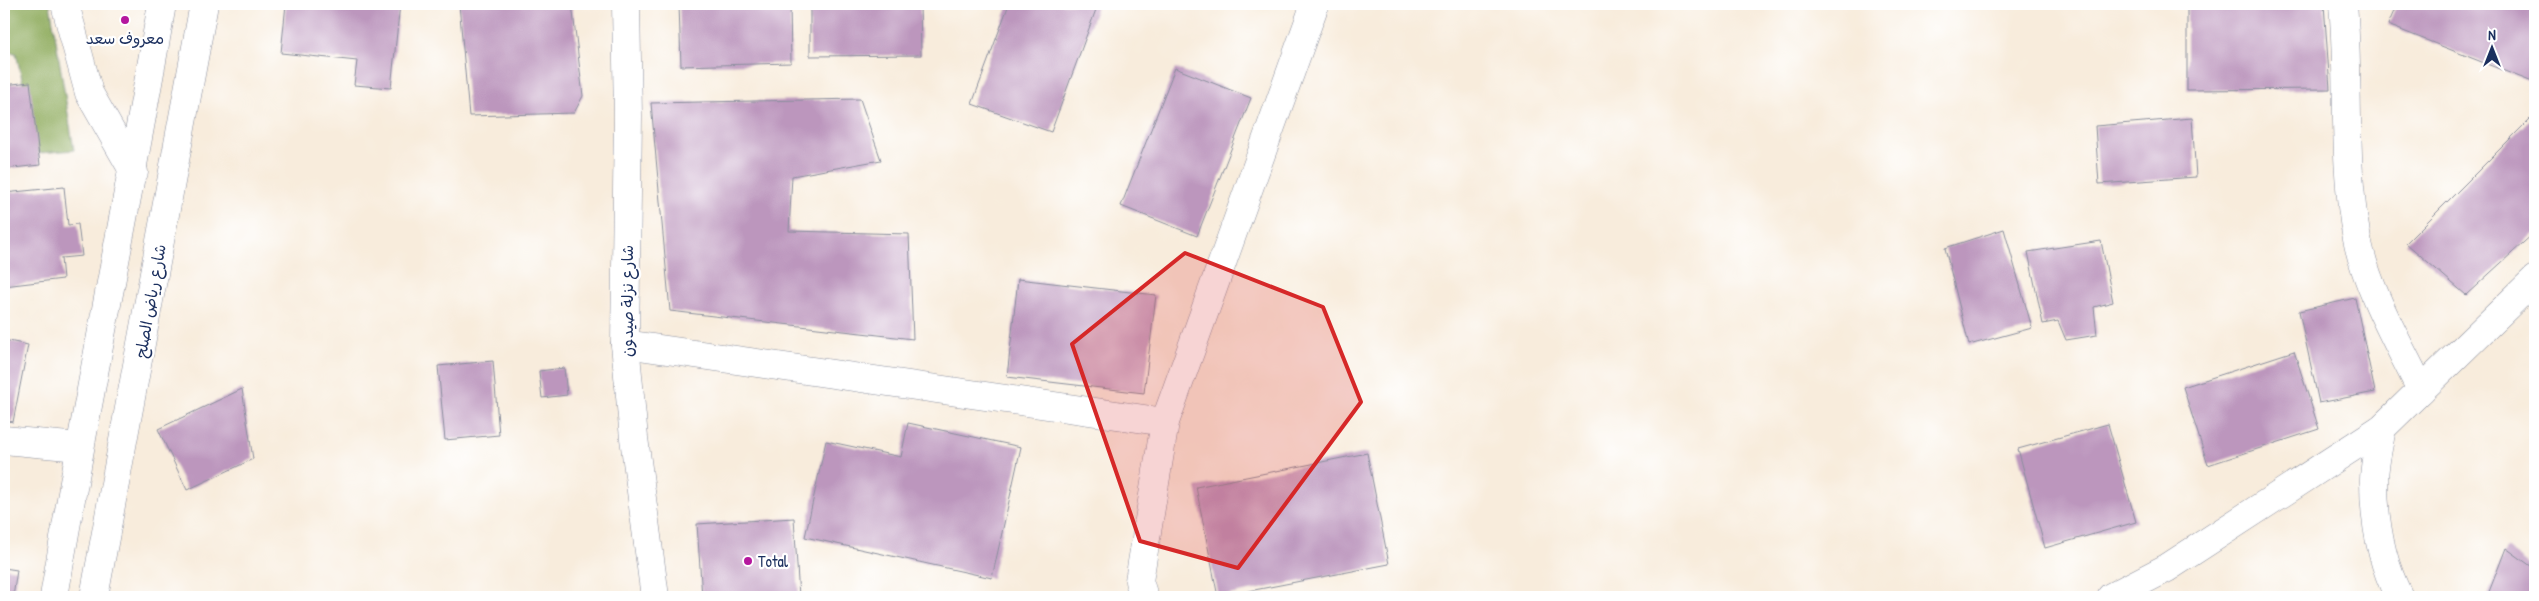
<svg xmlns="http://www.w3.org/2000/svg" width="2539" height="601" font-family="'Patrick Hand','Playpen Sans Arabic',sans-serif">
<rect width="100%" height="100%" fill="#fff"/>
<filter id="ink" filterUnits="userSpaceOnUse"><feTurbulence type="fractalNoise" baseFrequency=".02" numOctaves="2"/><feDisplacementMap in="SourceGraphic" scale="10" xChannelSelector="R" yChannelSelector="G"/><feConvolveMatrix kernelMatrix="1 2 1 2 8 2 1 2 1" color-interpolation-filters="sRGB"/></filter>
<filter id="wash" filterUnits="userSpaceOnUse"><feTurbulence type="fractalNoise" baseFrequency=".0096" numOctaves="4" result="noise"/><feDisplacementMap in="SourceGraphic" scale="20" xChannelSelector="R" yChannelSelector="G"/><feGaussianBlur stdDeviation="1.12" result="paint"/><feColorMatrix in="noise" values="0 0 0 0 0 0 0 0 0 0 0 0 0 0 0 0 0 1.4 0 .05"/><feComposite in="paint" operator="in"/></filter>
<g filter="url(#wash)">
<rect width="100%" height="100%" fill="#f8ecdc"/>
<!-- forest -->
<polygon fill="#91ad60" stroke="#566e5f" points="4,4 50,4 74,150 39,153 16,53 4,52"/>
<g id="blocks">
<!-- building -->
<g fill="#bc96bd">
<polygon points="286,4 400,4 391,88 354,85 357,61 281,53"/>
<polygon points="459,4 572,4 583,96 574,113 469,116"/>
<polygon points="679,4 790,4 791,63 681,66"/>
<polygon points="810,4 920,4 921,55 810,56"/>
<polygon points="1009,4 1098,4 1051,132 972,104"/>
<polygon points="2187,4 2324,4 2330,89 2187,90"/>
<polygon points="2397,4 2535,4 2535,83 2388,25"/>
<polygon points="1175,68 1251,98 1197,236 1121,206"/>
<polygon points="30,82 40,165 4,169 4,85"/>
<polygon points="860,99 881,160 792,176 789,231 909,234 913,339 670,311 651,103"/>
<polygon points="2192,118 2196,177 2099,184 2095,126"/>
<polygon points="2530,119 2535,121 2535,232 2466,295 2406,243"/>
<polygon points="64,187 68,225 78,224 82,256 61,258 63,279 4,286 4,193"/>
<polygon points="2004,229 2032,328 1969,345 1945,248"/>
<polygon points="2101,241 2113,302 2094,307 2097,335 2066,340 2058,321 2043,324 2028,252"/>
<polygon points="1018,279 1156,295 1144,393 1007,377"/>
<polygon points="2355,298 2375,392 2319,403 2299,311"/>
<polygon points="4,340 28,345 13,422 4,420"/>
<polygon points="2294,351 2319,429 2208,465 2183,387"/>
<polygon points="493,361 499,435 445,440 438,366"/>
<polygon points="564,368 567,395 542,398 539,371"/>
<polygon points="242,389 253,459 187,490 158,429"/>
<polygon points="908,423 1021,447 992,578 805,537 826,441 901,457"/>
<polygon points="2108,424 2136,522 2045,548 2018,449"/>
<polygon points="1367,453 1389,564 1218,597 1196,487"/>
<polygon points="794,518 799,597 702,597 697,524"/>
<polygon points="2506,548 2535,569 2535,597 2487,597"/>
<polygon points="4,568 17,570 13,597 4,597"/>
</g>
</g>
</g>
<g filter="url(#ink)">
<use href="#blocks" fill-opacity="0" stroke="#8a8e9d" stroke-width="1"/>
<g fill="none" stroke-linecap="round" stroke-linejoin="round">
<!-- minor casing -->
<g stroke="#8a8e9d" stroke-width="29">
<g id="minor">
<polyline points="65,4 89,93 134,172"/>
<polyline points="626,4 628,116 625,344 634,438 655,597"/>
<path d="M2343 4C2350 82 2342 161 2357 239 2368 292 2398 342 2421 390"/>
<polyline points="625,344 1165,422"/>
<path d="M2382 428C2379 445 2374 464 2374 481 2374 521 2381 561 2399 597"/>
<polyline points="4,440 79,447"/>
<polyline points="1144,597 1139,581 1165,422 1315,4"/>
<polyline points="2111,597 2167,568 2382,428 2535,279"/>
</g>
</g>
<!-- major casing -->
<g stroke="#8a8e9d" stroke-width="29">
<g id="major">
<path d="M54 597C87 399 128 202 162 4"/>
<polyline points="94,597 204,4"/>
</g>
</g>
<!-- minor -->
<use href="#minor" stroke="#fff" stroke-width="28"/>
<!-- major -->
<use href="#major" stroke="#fff" stroke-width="28"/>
</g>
</g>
<!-- marked area -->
<path fill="#d62828" fill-opacity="0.2" stroke="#d62828" stroke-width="4" stroke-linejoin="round" d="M1185 253 1323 307 1361 402 1238 568 1140 541 1072 344Z"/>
<!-- markers -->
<g fill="#b5179e" stroke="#fff" stroke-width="2">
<circle cx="125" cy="20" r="5"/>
<circle cx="748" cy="561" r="5"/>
</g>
<g text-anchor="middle" stroke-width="4.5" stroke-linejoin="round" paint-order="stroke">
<!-- poi labels -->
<g font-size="16" fill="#1b2f5e" stroke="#fff">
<text x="125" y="44">معروف سعد</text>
<text x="758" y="567" text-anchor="start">Total</text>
</g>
<!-- street labels -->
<g font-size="16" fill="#1b2f5e" stroke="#fff">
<text transform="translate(150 301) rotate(-80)" y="6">شارع رياض الصلح</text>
<text transform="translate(627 301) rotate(-90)" y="6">شارع نزلة صيدون</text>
</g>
</g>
<!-- margin -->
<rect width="2539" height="601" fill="none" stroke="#fff" stroke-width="20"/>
<!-- north arrow -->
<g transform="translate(2492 48)" stroke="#ffffff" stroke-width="4" paint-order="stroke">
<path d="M0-4L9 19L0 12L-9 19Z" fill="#1b2f5e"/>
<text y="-8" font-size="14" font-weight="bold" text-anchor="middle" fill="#1b2f5e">N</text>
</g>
</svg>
